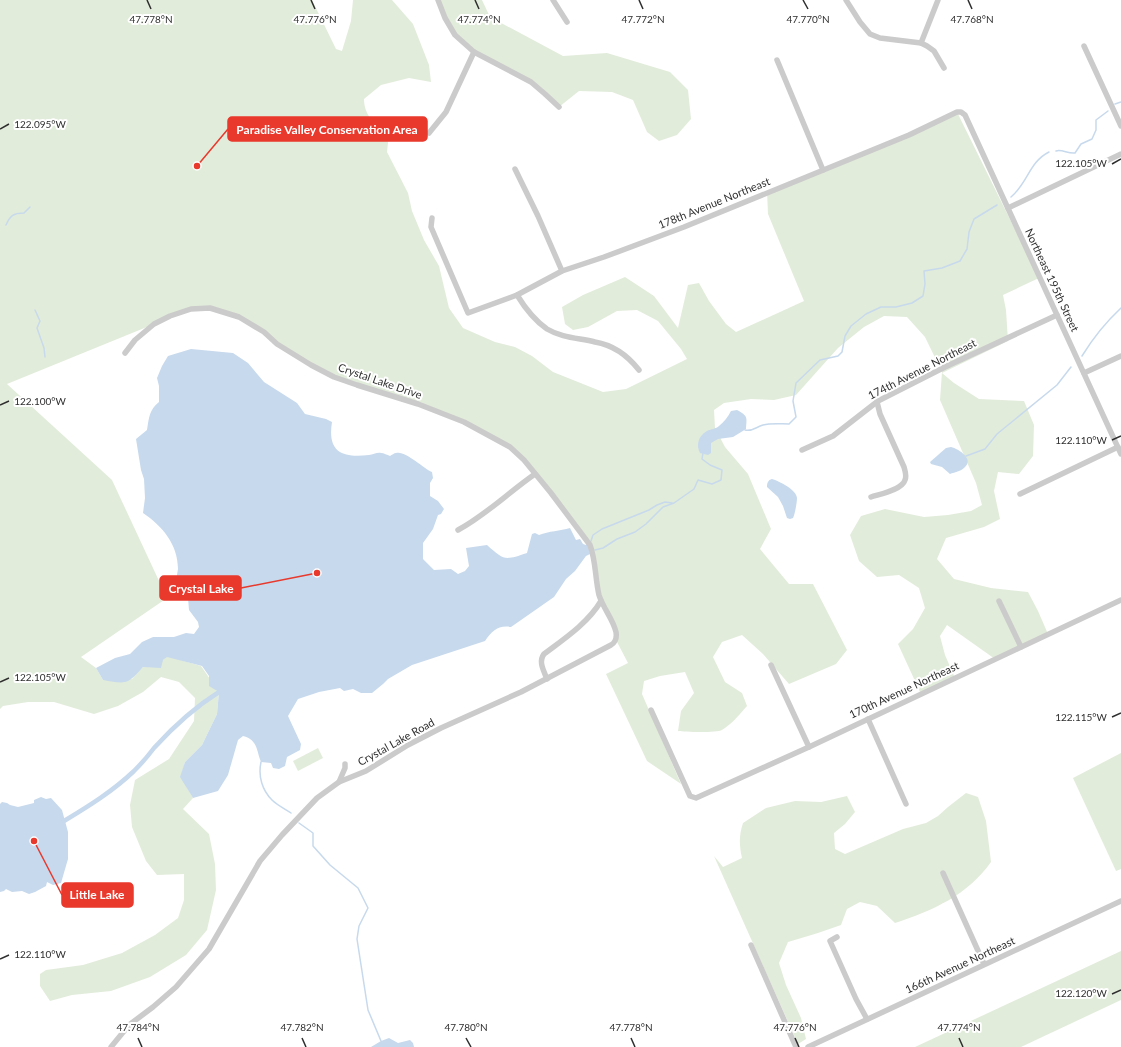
<svg xmlns="http://www.w3.org/2000/svg" width="1121" height="1047" font-family="Lato,sans-serif">
<rect width="100%" height="100%" fill="#fff"/>
<!-- green -->
<g fill="#e2ecdb">
<path d="M0 0H312L336 49 342 51 351 21 353 0H392L413 24 429 65 431 82 409 78 381 85 364 99C364 116 376 126 389 134L387 152 408 193 412 211 424 240 439 266 449 308 463 328 495 342 515 347 532 356 553 372 603 392 626 389 687 359 681 349 658 321 637 310 617 311 588 327 573 330 565 324 562 307 583 295 625 277 654 296 678 328 688 285 699 283 709 301 726 324 736 332 804 301 768 214 767 191 792 183 957 112 1039 278 1003 295 1006 310 1008 341 942 373 954 383 979 399 1024 401 1034 425 1033 456 1019 474 998 472 994 491 1000 519 984 527 946 538 937 559 954 579 991 588 1028 592 1038 611 1048 634 995 659 947 625 940 636 945 655 955 678 921 694 898 644 913 629 925 608 919 588 899 575 877 577 859 561 850 535 861 516 885 509 924 517 948 515 971 511 982 505 976 483 940 400 942 372 925 337 907 317 884 316 864 327 838 348 796 395 774 400 751 399 724 403 714 410 715 428 725 447 748 474 771 529 760 549 789 584H813L847 650 836 664 789 684 763 654 742 635 722 642 713 657 725 682 742 693 747 706C740 714 732 724 722 730 717 733 685 732 678 731L681 711 694 693 685 672 660 676 644 681 642 694 681 784 647 761 606 674 628 663 616 640 617 637 601 601 592 550 526 459 464 422 357 385 311 365 239 317 210 308 191 309 7 384 112 480 167 598 81 657 96 668 103 680 132 679 143 667 163 660 167 656 201 666 219 692 217 714 202 745 185 762 181 777 193 798 183 809 209 834 215 864 216 890 207 930 186 955 150 977 111 991 72 995 50 1001 40 986V974L46 970 83 965 122 953 155 935 178 918 184 900V874L157 875 146 861 132 827 130 805 135 780 169 759 194 721 195 698 179 682 161 677 143 692 118 706 94 714 54 702H28L3 706 0 709Z"/>
<polygon points="438,0 482,0 490,17 563,56 607,53 670,72 688,90 691,119 677,135 659,141 647,132 633,100 612,92 579,91 559,107 531,82 474,52 455,35"/>
<polygon points="318,748 323,758 298,771 293,761"/>
<polygon points="1121,753 1121,869 1116,871 1073,778"/>
<path d="M966 793 978 797 986 821 991 862C968 895 932 911 895 923L877 906 860 902 847 909 841 925 818 933 788 942 779 963 786 985 801 1018 806 1039 798 1044 714 856 723 867 742 858C739 845 739 835 743 823L766 808 795 801 821 802 847 796 855 812 845 824 834 833 835 849 845 854 903 829 926 823 938 816 948 807Z"/>
<polygon points="1121,951 1121,1000 1021,1047 915,1047"/>
</g>
<!-- water -->
<g fill="#c7d9ec">
<path d="M191 349 233 353 248 363 264 382 297 403 305 414 326 419 332 422C327 453 343 458 369 455 373 455 377 452 381 453 384 453 387 455 390 456 392 455 394 453 396 453 405 450 423 468 432 472L433 478 430 483V496L438 501 444 509 441 514 438 515 433 529 423 543V559L434 570 451 569 458 574 465 571 469 566 466 548 487 545C504 560 504 561 527 553L532 534 535 533 539 535C549 531 560 531 570 528L576 540 580 539 583 544 586 545 590 541 591 542 589 547 590 554 586 556 575 571 566 579 554 597 511 627C498 625 492 631 485 641L412 665 388 679 383 684 372 693H361L353 689 344 691 340 688 319 692 298 699 288 716 301 744 300 750 287 757 285 766 279 769 273 768 271 763 261 762C256 750 258 740 243 736L238 740 228 775 218 791 193 798 180 777 185 762 202 745 217 714 219 692 209 686V676L202 666 167 657 163 660 161 668 143 667C128 685 125 684 103 680L96 668 115 658 130 654 142 642 153 637H174L186 633 194 634 199 627 198 622 189 610 188 598 175 590C175 583 177 576 178 569 178 544 162 526 143 513L145 498 144 479 141 470 136 439 147 430C149 418 149 410 159 402V386L157 378 162 366 168 356Z"/>
<path d="M737 410C748 416 747 417 746 429L733 437 718 439 711 443V453L708 455 700 453C696 445 698 436 707 431 711 429 716 429 719 426 724 422 728 417 731 411Z"/>
<path d="M951 447C959 449 974 459 965 467 962 471 955 472 950 474L942 467 931 464 930 462 946 448Z"/>
<path d="M772 479C779 481 797 490 797 498 797 502 795 514 793 518L790 519 787 518 783 506 778 497 767 487C767 483 768 480 772 479Z"/>
<polygon points="41,797 46,799 51,798 62,810 68,832 68,859 61,883 53,885 47,882 46,886 35,892 29,894 22,891 12,892 6,889 4,891 0,892 0,804 2,802 7,803 10,805 18,807 34,803 34,800"/>
<polygon points="389,1038 398,1043 410,1040 413,1043 414,1047 371,1047 381,1041"/>
</g>
<g fill="none" stroke-linecap="round" stroke-linejoin="round">
<!-- stream -->
<g stroke="#c7d9ec" stroke-width="1.5">
<polyline points="1115,104 1121,102"/>
<path d="M1056 151C1062 149 1068 154 1075 153L1081 144 1092 139 1096 130V120L1108 111"/>
<path d="M1011 197C1028 183 1029 162 1049 152"/>
<path d="M6 225C10 216 13 213 24 213L30 207"/>
<polyline points="35,310 40,321 37,328 44,348 45,357"/>
<path d="M1082 356C1093 338 1106 322 1121 308"/>
<path d="M745 430C752 432 756 427 763 425 771 423 780 424 789 424L796 417 793 401 796 383 820 360 838 356 842 352 845 336 851 326 866 314 881 307H896L912 303 923 296 925 284 924 271 942 268 960 261 967 249 969 232 974 219 997 205"/>
<polyline points="966,456 985,449 997,434 1057,385 1071,367"/>
<polyline points="591,541 593,535 602,529 649,510 657,505 665,502 672,503"/>
<polyline points="595,550 603,548 617,539 635,532 646,524 663,507 674,503 694,489 698,480 712,484 721,480 722,470 710,465 702,459 703,453"/>
<path d="M261 762C258 776 262 790 272 800 277 805 285 809 291 813"/>
<polyline points="299,823 313,833 313,846 330,865 358,888 368,908 359,926 357,939 368,1010 381,1041"/>
</g>
<!-- canal -->
<path stroke="#c7d9ec" stroke-width="4.5" d="M64 821C89 806 113 791 134 771 141 764 148 756 154 748 174 726 195 707 219 692"/>
<!-- minor -->
<g stroke="#cbcbcb" stroke-width="5.5">
<polyline points="438,0 445,18 455,35 474,52 531,82 545,94 559,107"/>
<polyline points="553,0 567,22"/>
<polyline points="846,0 860,22 870,34 880,38 921,43 927,46 934,51 944,68"/>
<polyline points="921,43 938,0"/>
<polyline points="1084,46 1121,126"/>
<polyline points="777,60 823,170"/>
<polyline points="429,133 446,112 474,52"/>
<polyline points="515,169 538,216 562,271"/>
<polyline points="1008,208 1121,154"/>
<polyline points="432,218 431,227 468,313 517,295 562,271 604,257 684,227 909,135 957,112 961,112 965,115 1121,454"/>
<path d="M517 295C525 308 534 320 547 329 562 338 579 338 595 342 613 345 628 356 639 370"/>
<polyline points="1084,373 1121,356"/>
<polyline points="802,450 833,436 878,401 945,367 1057,315"/>
<polyline points="1020,494 1118,447"/>
<path d="M871 497C880 494 902 490 905 480 907 476 905 471 904 467L880 414 877 402"/>
<path d="M458 530C486 515 509 492 535 474"/>
<polyline points="999,601 1021,647"/>
<polyline points="771,665 809,747"/>
<path d="M547 679C544 671 538 662 544 654 564 639 588 623 601 601"/>
<polyline points="651,710 690,796 696,798 809,747 1121,600"/>
<polyline points="868,719 906,804"/>
<polyline points="339,782 345,768 345,764"/>
<polyline points="943,873 984,964"/>
<polyline points="837,937 830,941 856,999 867,1019"/>
<polyline points="751,945 796,1047"/>
<path d="M111 1047 129 1025 153 1007 176 987 209 949 260 861 282 835 317 798 339 782 366 771 408 745 441 728 521 692 611 645C616 642 617 638 616 632 613 619 603 608 599 595 595 578 596 561 590 545L551 493 524 460 510 447 464 422 418 404 357 385 334 377 311 365 277 344 264 332 239 317 210 308 191 309 170 316 154 324 135 340 125 353"/>
<polyline points="808,1047 1121,901"/>
</g>
</g>
<!-- ticks -->
<path fill="none" stroke="#2e2e2e" stroke-width="1.5" d="M147 0 151 9M311 0 315 9M475 0 479 9M639 0 643 9M803 0 808 9M968 0 972 9M0 129 9 124M1112 164 1121 159M0 405 9 401M1112 440 1121 436M0 682 9 678M1112 717 1121 713M0 959 9 955M1112 994 1121 990M138 1038 142 1047M302 1038 306 1047M466 1038 471 1047M631 1038 635 1047M795 1038 799 1047M959 1038 963 1047"/>
<g text-anchor="middle" stroke-width="4" stroke-linejoin="round" paint-order="stroke">
<!-- street labels -->
<g font-size="11" fill="#2e2e2e" stroke="#fff">
<text transform="translate(714 203) rotate(-22)" y="4">178th Avenue Northeast</text>
<text transform="translate(1052 280) rotate(65)" y="4">Northeast 195th Street</text>
<text transform="translate(922 369) rotate(-27)" y="4">174th Avenue Northeast</text>
<text transform="translate(380 381) rotate(19)" y="4">Crystal Lake Drive</text>
<text transform="translate(904 690) rotate(-25)" y="4">170th Avenue Northeast</text>
<text transform="translate(396 742) rotate(-29)" y="4">Crystal Lake Road</text>
<text transform="translate(960 965) rotate(-25)" y="4">166th Avenue Northeast</text>
</g>
</g>
<g font-size="10" text-anchor="middle" fill="#2e2e2e" stroke="#fff" stroke-width="4" stroke-linejoin="round" paint-order="stroke">
<text x="315" y="23">47.776°N</text>
<text x="643" y="23">47.772°N</text>
<text x="808" y="23">47.770°N</text>
<text x="972" y="23">47.768°N</text>
<text x="151" y="23">47.778°N</text>
<text x="479" y="23">47.774°N</text>
<text x="40" y="128">122.095°W</text>
<text x="1081" y="167">122.105°W</text>
<text x="40" y="405">122.100°W</text>
<text x="1081" y="444">122.110°W</text>
<text x="40" y="681">122.105°W</text>
<text x="1081" y="721">122.115°W</text>
<text x="40" y="958">122.110°W</text>
<text x="1081" y="997">122.120°W</text>
<text x="138" y="1031">47.784°N</text>
<text x="302" y="1031">47.782°N</text>
<text x="466" y="1031">47.780°N</text>
<text x="631" y="1031">47.778°N</text>
<text x="795" y="1031">47.776°N</text>
<text x="959" y="1031">47.774°N</text>
</g>
<!-- callouts -->
<path fill="none" stroke="#e9382c" stroke-width="1.5" d="M197 166L228 129M317 573L241 588M34 841L62 895"/>
<g fill="#e9382c" stroke="#fff" stroke-width="1.5">
<circle cx="197" cy="166" r="4"/>
<circle cx="317" cy="573" r="4"/>
<circle cx="34" cy="841" r="4"/>
</g>
<g fill="#e9382c" stroke="#e9382c" stroke-width="1.5">
<rect x="228" y="117" width="199" height="24" rx="4"/>
<rect x="160" y="576" width="81" height="24" rx="4"/>
<rect x="62" y="883" width="71" height="24" rx="4"/>
</g>
<g font-size="12" text-anchor="middle" font-weight="bold" fill="#fff">
<text x="327" y="134">Paradise Valley Conservation Area</text>
<text x="201" y="593">Crystal Lake</text>
<text x="97" y="899">Little Lake</text>
</g>
</svg>
